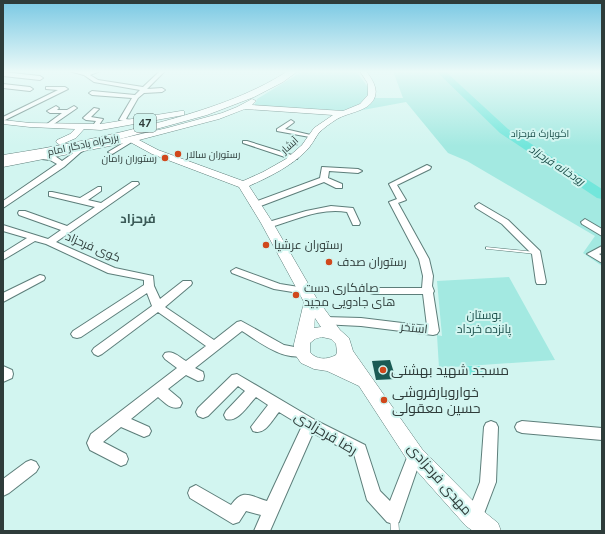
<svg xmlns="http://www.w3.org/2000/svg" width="605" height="534" font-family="'Nunito Sans',Cairo,sans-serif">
<rect width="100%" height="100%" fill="#d2f5f0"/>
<!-- green -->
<g fill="#a3e9e1">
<polygon points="303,71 356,71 376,98 403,98 393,71 602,71 602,266 583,253 595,236 467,161 448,153 406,102 352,112 254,106 257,99"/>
<polygon points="509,277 555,360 439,368 437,335 442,336 437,281"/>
</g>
<!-- water -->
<polygon fill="#72e6db" points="462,366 480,366 484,375 465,375"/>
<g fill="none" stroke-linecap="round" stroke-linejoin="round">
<!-- river -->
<polygon fill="#72e6db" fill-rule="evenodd" points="436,71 445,71 508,129 602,189 602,199 597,198 500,133"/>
</g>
<!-- building -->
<polygon fill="#1b5b55" points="390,360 396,379 376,380 372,361"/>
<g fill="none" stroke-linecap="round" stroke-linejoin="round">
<!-- service casing -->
<g stroke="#5d7e7a" stroke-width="1">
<g id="service">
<polygon points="486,247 536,252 538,253 536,254 488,249 486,249"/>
<polygon points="394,513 397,514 398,517 399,531 391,531 390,517 391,514"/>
</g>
</g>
<!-- minor casing -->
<g stroke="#5d7e7a" stroke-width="2">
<g id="minor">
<polygon points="69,71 86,72 100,71 90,75 98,80 143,87 160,71 165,71 147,89 162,88 165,90 162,92 144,93 138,98 126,119 134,121 134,123 119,120 132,98 92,95 89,93 92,91 135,95 140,90 94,82 84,75"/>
<polygon points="3,72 40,76 43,78 40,80 3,76"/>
<polygon points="3,84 30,87 33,89 30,91 3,88"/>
<polygon points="46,87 65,87 68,89 3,121 3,117 58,90 46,89"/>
<polygon points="56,106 59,108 57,110 67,110 74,106 77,108 51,126 47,126 47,124 62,113 50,113 47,111"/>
<polygon points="94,108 99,109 91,117 103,119 97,128 95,129 92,127 96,121 86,120 83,118"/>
<polygon points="291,120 294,122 293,123 285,129 315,136 315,138 277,131 277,129"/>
<polygon points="130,139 135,140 114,153 112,154 108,152"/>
<polygon points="243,141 247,141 298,157 297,159 291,159 243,143"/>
<polygon points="79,149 83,151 81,152 64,167 3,208 3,201 57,164 50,160 42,159 42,155 55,156 62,161"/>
<polygon points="427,165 431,167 430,169 397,185 406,200 398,203 429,259 433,276 432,286 434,291 433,293 439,331 437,334 433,335 361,326 321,324 319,321 321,318 325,317 361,318 427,326 423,294 374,294 370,293 369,291 370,289 374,288 422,288 423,276 419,259 389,202 397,199 389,184"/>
<polygon points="322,167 358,169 362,171 358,173 329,171 328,178 342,184 342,188 336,188 324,182 258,207 252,207 251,205 252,203 320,178"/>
<path d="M132 182H138L139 184 56 242 115 268 153 276 154 286 160 299 183 281H191L192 283 191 285 165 307 214 340 237 322 241 321 284 345 305 349 307 352 305 355C284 362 258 341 242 331L195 368 203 372 204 376 203 380 198 381 186 375 168 389 180 399 182 403 180 407C171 410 165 403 158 397L131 419 149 427 151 431 149 435 144 437 121 427 103 442 126 454 128 459 126 464 121 466 90 450 87 443 91 434 177 368 165 359 163 356 165 353C173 350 179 357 186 361L206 346 158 312 102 354 98 356 94 354 92 351 94 348 152 306 147 293 81 337 77 338 73 337 71 334 73 331 144 285V280L108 273 46 244 35 241 3 260V253L27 238 3 231V225L48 239 61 230 19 215 18 213 19 211H25L67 226 95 207 49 196V192H52L80 198 98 187H101V191L88 200 101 203Z"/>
<polygon points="479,203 508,220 540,251 546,282 545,284 537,284 536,282 532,254 502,224 476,208 475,206"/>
<path d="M331 206 353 208 360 223 359 225H353L347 212C320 207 293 221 268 228L264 225 265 223 306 211Z"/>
<polygon points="585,219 602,229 602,236 582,224 581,222"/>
<polygon points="602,246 602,253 599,254 602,256 602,263 587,254"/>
<polygon points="236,268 280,284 305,288 309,289 310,291 309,293 305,294 274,289 232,273 231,271"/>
<polygon points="40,275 44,276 45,278 44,280 3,302 3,293"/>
<polygon points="3,366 12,370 13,374 12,378 3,382"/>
<path d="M237 374 315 420 365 445 380 491 390 501 410 450 415 448 420 450 422 455 399 522 393 524 387 522 367 500 354 454 313 433 270 531H254L261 515 246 511 239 522 233 524 190 498 188 493 190 488 196 485 231 505C243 488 250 496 267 501L302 426 279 412C272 420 265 436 253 431L251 427 268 405 256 397C248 405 238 423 226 419L224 415 226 411 245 391 238 386 208 416 203 418 198 416 196 412 198 408 232 375Z"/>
<polygon points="491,421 496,423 498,427 496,482 480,524 474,526 468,524 466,518 480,482 484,427 486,423"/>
<polygon points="522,421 602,428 602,440 522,433 517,431 515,427 517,423"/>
<polygon points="31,460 36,462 39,467 36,472 9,493 3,496 3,479 26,462"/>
</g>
</g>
<!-- tertiary casing -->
<g stroke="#5d7e7a" stroke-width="1">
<g id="tertiary">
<path d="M360 71H366C372 79 379 89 374 99 367 112 349 112 337 119 331 123 323 128 318 134 314 140 311 146 306 151 290 167 269 177 249 186L273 223 317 299 340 330 349 338 353 351 422 449 482 510 498 523 501 531H473L466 526 408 461 359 386 327 371 314 369 301 363 294 353V344L304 302 261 223 239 187 152 154 130 142 3 167V161L98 144 167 128 222 113 237 107 252 99 256 101 252 105 343 111 360 104 368 95V84ZM245 109 333 115 314 128 302 145 286 159 263 172 243 181 158 150 139 140 219 119ZM315 318 321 327 314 328ZM322 337 331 339 336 344 337 352 336 355C327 360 316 360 310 352V343L315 339Z"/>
<polygon points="181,111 184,111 184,115 101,130 84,129 76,138 60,145 56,142 57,140 70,134 75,129 30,127 3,124 3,120 30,123 101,124"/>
</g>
</g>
<!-- trunk casing -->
<g stroke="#5d7e7a" stroke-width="1">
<path id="trunk" d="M288 71H298L283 82 254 97 207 115 109 142 3 163V155C56 147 109 136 161 122 205 110 249 96 288 71Z"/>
</g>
<!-- service -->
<use href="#service" fill="#fff" fill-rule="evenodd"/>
<!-- minor -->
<use href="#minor" fill="#fff" fill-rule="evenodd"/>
<!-- tertiary -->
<use href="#tertiary" fill="#fff" fill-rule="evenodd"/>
<!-- trunk -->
<use href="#trunk" fill="#fff" fill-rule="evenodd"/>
</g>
<!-- sky -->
<linearGradient id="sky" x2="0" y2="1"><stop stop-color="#79c8e3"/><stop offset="0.49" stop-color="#ebfaf8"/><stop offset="1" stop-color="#ebfaf8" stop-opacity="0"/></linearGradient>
<rect width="605" height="146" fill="url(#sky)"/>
<!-- markers -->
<g fill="#d0481c" stroke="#d2f5f0" stroke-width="1.5">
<circle cx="178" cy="154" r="4"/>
<circle cx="165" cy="158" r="4"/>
<circle cx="266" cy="245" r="4"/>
<circle cx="329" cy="262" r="4"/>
<circle cx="296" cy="295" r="4"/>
<circle cx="383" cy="370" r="4"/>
<circle cx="384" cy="400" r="4"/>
</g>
<g text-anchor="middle" stroke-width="4" stroke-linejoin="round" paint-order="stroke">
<!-- far-park labels -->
<g font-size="10" fill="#1d504c" stroke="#d2f5f0">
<text x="540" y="137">اکوپارک فرحزاد</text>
</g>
<!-- far-street labels -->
<g font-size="10" fill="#2e3c3a" stroke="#d2f5f0">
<text transform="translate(83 144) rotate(-12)" y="4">بزرگراه یادگار امام</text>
<text transform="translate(289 145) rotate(-42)" y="4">آبشار</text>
</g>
<!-- far-poi labels -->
<g font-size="10" fill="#2e3c3a" stroke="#d2f5f0" text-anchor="start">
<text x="186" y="158">رستوران سالار</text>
<text x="157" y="162" text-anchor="end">رستوران رامان</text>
</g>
<!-- shield labels -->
<rect fill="#d2f5f0" stroke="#5f7471" stroke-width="1" x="134" y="114" width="22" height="18" rx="3"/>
<g font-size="11" font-weight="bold" fill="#2e3c3a">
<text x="145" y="127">47</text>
</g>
<!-- far-water labels -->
<g font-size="11" font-style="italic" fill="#1c4f4a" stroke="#d2f5f0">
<text transform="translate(557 165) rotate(33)" y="4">رودخانه فرحزاد</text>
</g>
<!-- poi labels -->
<g font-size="12" fill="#2e3c3a" stroke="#d2f5f0" text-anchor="start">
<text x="274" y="249">رستوران عرشیا</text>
<text x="337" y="266">رستوران صدف</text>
<text x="304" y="292">صافکاری دست<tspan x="304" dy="14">های جادویی مجید</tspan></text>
</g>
<!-- street labels -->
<g font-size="12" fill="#2e3c3a" stroke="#d2f5f0">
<text transform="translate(93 247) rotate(23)" y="4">کوی فرحزاد</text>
<text transform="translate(414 328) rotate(6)" y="4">استخر</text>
</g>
<!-- park labels -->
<g font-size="12" fill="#1d504c" stroke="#d2f5f0">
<text x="484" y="319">بوستان<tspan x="484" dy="14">پانزده خرداد</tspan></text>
</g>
<!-- neighbourhood labels -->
<g font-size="13" font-weight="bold" fill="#3a5956" stroke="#d2f5f0">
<text x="138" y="223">فرحزاد</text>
</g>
<!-- near-poi labels -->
<g font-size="14" fill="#2e3c3a" stroke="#d2f5f0" text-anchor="start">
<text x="391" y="375">مسجد شهید بهشتی</text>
<text x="392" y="397">خواروبارفروشی<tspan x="392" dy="16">حسین معقولی</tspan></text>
</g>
<!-- near-street labels -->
<g font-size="14" fill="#2e3c3a" stroke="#d2f5f0">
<text transform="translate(326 433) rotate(31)" y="5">رضا فرحزادی</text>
<text transform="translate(440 479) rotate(49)" y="5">مهدی فرحزادی</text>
</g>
</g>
<!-- border -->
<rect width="605" height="534" fill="none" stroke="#2e3c3a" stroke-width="8"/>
</svg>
